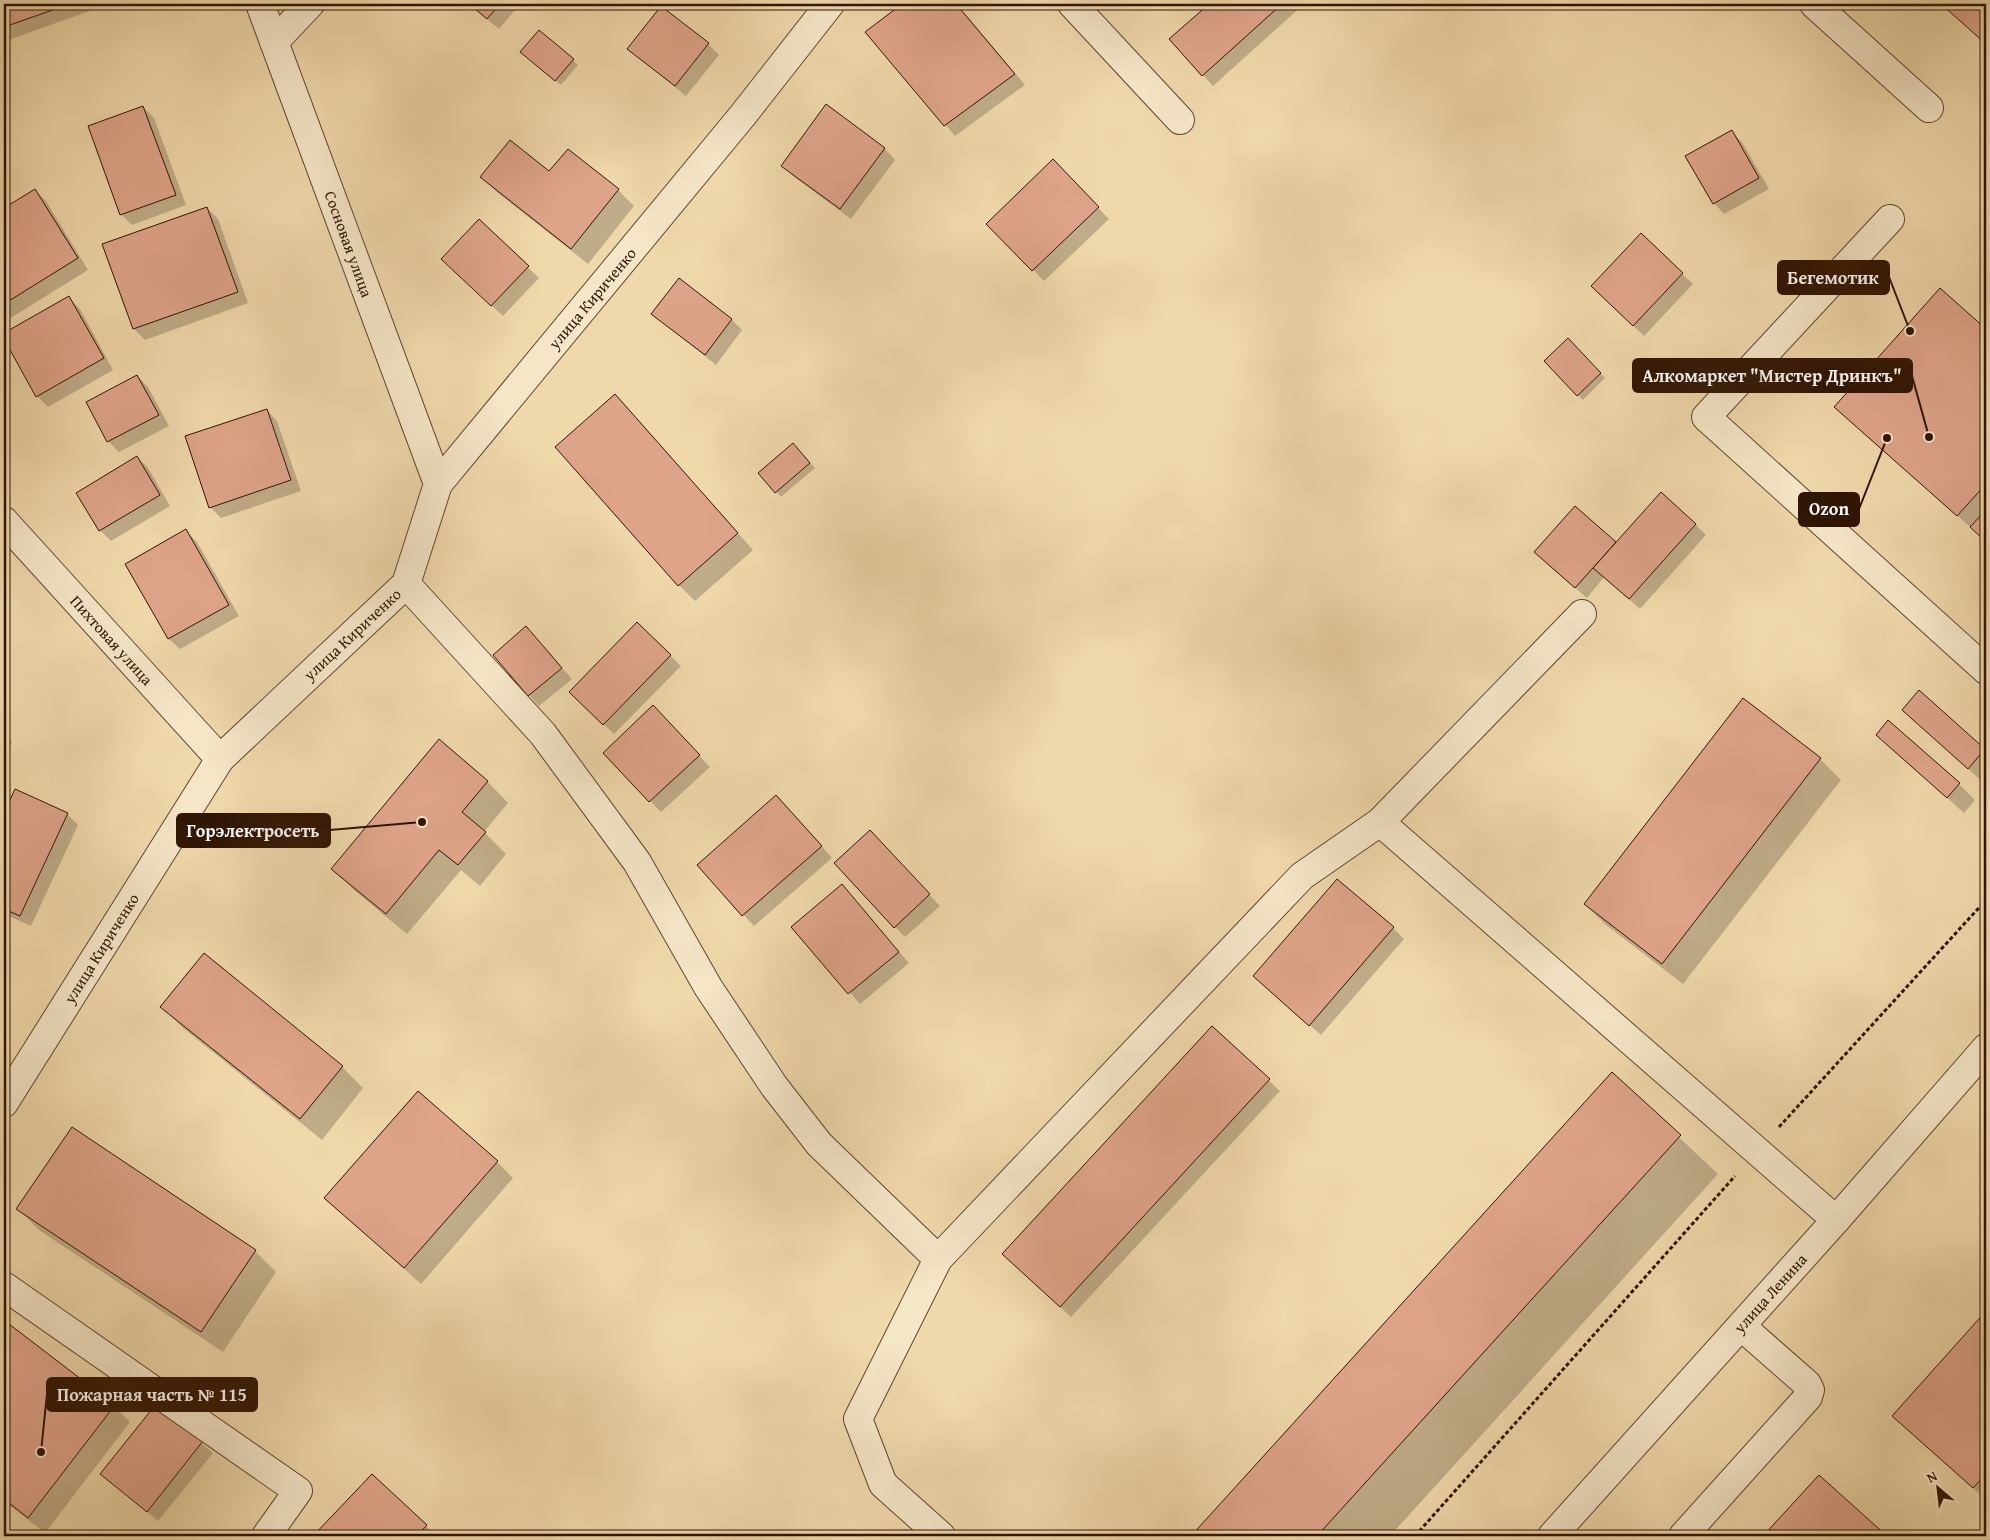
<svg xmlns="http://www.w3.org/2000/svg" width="1990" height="1540" font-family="'Gentium Book Plus',serif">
<rect width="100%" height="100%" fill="#efd8aa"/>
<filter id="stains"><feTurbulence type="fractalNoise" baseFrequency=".004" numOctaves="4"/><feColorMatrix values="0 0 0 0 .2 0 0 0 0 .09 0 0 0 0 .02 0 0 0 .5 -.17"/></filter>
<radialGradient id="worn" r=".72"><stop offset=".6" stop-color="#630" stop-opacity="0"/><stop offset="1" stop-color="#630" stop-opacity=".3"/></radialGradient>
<!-- shadow -->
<g fill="#0003">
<polygon points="4,4 87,4 90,11 8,40 4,36"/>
<polygon points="469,4 520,4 499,29"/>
<polygon points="904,4 957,4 1025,85 955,136 867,32"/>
<polygon points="1211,4 1304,4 1213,86 1171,40"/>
<polygon points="1941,4 1986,4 1986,44"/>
<polygon points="708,44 719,55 686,96 628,49"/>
<polygon points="527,57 573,60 578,65 561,85"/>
<polygon points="826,106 885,149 895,160 851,219 793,176 782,165"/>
<polygon points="143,107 154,118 186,205 132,225 121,214"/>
<polygon points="1731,131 1742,142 1769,189 1724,214 1714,203"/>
<polygon points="1053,161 1109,219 1044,281 988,224"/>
<polygon points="549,173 618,190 634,206 588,264 498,193 482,177"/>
<polygon points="35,190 46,201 88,270 4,322 4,210"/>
<polygon points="207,208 218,219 248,303 145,340 134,329 104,245"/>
<polygon points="479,221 539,278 503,316 453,270"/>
<polygon points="1682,274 1693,284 1644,336 1603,297"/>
<polygon points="1940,290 1986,331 1986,541 1836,407"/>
<polygon points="69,298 80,309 113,370 48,407 37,396 4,334"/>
<polygon points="653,314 732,320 742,330 716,365"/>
<polygon points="1568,340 1605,378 1583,400 1546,361"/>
<polygon points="137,376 148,387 169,426 119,452 108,441"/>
<polygon points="615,395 753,550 695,601 679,585"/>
<polygon points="267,410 277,421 301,491 221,518 210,507"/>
<polygon points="798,449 815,468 781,497 760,473"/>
<polygon points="137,457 148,468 170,506 111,541 100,530"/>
<polygon points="1575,508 1616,544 1695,524 1706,535 1640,609 1604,577 1587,598 1546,563"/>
<polygon points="186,531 197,542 239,616 180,649 169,639 126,565"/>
<polygon points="637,623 681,666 614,734 570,692"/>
<polygon points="526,628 572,679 539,706 494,655"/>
<polygon points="1919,692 1986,751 1985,784 1903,710"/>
<polygon points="663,718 710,767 661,812 604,753"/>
<polygon points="4,734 12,742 4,760"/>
<polygon points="1877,735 1959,784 1975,800 1964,813"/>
<polygon points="1820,759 1841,780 1683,984 1606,925 1585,904"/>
<polygon points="487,781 508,803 484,832 506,854 480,886 461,870 407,934 354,890 332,869"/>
<polygon points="15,791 67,814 78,825 31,926 4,914 4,816"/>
<polygon points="787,807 832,858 754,926 698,865"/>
<polygon points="881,843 940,906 905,937 895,927"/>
<polygon points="852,897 909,963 860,1004 793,927"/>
<polygon points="1393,928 1404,939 1321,1035 1254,976"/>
<polygon points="162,1007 342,1067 363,1088 322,1140 183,1028"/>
<polygon points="1212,1028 1280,1091 1071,1317 1014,1265"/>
<polygon points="1612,1074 1718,1174 1390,1536 1192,1536"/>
<polygon points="497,1162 513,1178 421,1284 325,1198"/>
<polygon points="18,1209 255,1251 276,1272 223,1352 39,1230"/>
<polygon points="1986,1313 1986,1500 1894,1416"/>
<polygon points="9,1326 114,1406 130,1422 45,1533 4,1501 4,1333"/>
<polygon points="156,1406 213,1453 158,1521 102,1474"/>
<polygon points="372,1476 426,1526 437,1536 315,1536"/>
<polygon points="1819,1477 1885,1536 1765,1536"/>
</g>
<!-- building -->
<g fill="#dea489" stroke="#2f1503">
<polygon points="4,4 70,4 4,27"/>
<polygon points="469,4 500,4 487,19"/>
<polygon points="902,4 956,4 1015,74 944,126 865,32"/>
<polygon points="1209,4 1282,4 1202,76 1169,39"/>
<polygon points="1941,4 1986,4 1986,44"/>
<polygon points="661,6 709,43 675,86 627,49"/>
<polygon points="539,30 574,59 555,81 520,52"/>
<polygon points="826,104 885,148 840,209 781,166"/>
<polygon points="143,106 176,195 120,215 88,126"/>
<polygon points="1732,130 1759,178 1713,204 1685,156"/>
<polygon points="510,140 549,171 568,149 619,189 571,249 480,177"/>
<polygon points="1053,159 1099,207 1032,271 986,224"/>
<polygon points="35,189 78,258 4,304 4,208"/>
<polygon points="207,207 238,292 133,329 102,244"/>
<polygon points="479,219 529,266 491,306 441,259"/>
<polygon points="1641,233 1683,273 1633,326 1591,286"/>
<polygon points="679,278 732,319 705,355 651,314"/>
<polygon points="1940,288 1986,329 1986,484 1957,516 1834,407"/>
<polygon points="69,296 104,358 36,397 4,339 4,333"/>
<polygon points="1568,338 1601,373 1577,396 1544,361"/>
<polygon points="137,375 159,415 107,442 86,402"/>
<polygon points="615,394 738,533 678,586 555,447"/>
<polygon points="267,409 291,480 209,508 185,436"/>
<polygon points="793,443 810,463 775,493 758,473"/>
<polygon points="137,456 160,495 99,531 76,493"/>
<polygon points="1661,492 1696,524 1629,599 1593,568"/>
<polygon points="1575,506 1616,542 1575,588 1534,552"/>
<polygon points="1986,510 1986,542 1970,527"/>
<polygon points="186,529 229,605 168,639 125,564"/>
<polygon points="637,622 671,655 603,725 569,692"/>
<polygon points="526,626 562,668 528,696 493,655"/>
<polygon points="1919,690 1985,749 1968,769 1902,710"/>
<polygon points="1743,698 1821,758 1662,964 1584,904"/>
<polygon points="653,705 700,755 649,802 603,753"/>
<polygon points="1888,720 1960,783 1947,798 1876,735"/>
<polygon points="439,739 488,781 462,812 486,832 458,865 439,850 386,914 331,869"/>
<polygon points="15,789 68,813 20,916 4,909 4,813"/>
<polygon points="776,795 822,846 742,916 697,865"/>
<polygon points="870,830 930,894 894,928 834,863"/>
<polygon points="1337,879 1394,927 1309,1026 1253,976"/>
<polygon points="842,884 899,952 848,994 791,927"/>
<polygon points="204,953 343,1066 300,1119 160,1007"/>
<polygon points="1212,1026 1270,1079 1060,1307 1002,1254"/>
<polygon points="1612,1072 1681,1135 1317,1536 1191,1536"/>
<polygon points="418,1091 498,1161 404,1268 324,1198"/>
<polygon points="72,1127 256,1250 201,1332 16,1209"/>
<polygon points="1986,1311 1986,1474 1973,1488 1892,1416"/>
<polygon points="9,1324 115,1405 28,1518 4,1499 4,1331"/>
<polygon points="156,1404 203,1441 147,1512 100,1474"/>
<polygon points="372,1474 427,1525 417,1536 313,1536"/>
<polygon points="1819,1475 1887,1536 1763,1536"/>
</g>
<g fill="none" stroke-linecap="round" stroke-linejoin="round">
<!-- minor casing -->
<g stroke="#5f462d" stroke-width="30">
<g id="minor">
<polyline points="260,4 438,484"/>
<polyline points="1072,4 1180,120"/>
<polyline points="1814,4 1929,108"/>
<polyline points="274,42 310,4"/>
<polyline points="1890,219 1706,417 1986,670"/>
<polyline points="4,521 220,759"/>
<polyline points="406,584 543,734 637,862 708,987 774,1086 819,1144 938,1259 858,1419 883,1484 941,1536"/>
<polyline points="1380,822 1836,1220"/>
<polyline points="4,1103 220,759 406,584 438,484 743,115 830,4"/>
<polyline points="938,1259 1302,876 1380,822 1582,614"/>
<polyline points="4,1286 298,1491 266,1536"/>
<polyline points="1552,1536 1836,1220 1986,1048"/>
<polyline points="1683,1536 1808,1397 1810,1390 1807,1384 1741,1326"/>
</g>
</g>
<!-- path -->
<g stroke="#2f1503" stroke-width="3" stroke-dasharray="4 2.5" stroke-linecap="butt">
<polyline points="1779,1127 1986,900"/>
<polyline points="1415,1536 1735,1176"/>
</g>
<!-- minor -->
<use href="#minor" stroke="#f5e6c8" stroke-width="28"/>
</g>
<g text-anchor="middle" stroke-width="4" stroke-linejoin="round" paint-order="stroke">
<!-- street labels -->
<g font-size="16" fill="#2f1503" stroke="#f5e6c8">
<text transform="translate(349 244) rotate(70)" y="6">Сосновая улица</text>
<text transform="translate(592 298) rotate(-50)" y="6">улица Кириченко</text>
<text transform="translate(352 634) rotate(-43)" y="6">улица Кириченко</text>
<text transform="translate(112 640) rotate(48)" y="6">Пихтовая улица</text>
<text transform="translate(101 948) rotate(-58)" y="6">улица Кириченко</text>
<text transform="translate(1770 1293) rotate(-48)" y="6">улица Ленина</text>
</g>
</g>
<!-- callouts -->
<path fill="none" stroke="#2f1503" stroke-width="2" d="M1910 331L1889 277M1929 437L1912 376M1887 438L1859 509M422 822L330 830M41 1452L47 1394"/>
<g fill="#2f1503" stroke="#f5e6c8" stroke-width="2">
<circle cx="1910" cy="331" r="5"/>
<circle cx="1929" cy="437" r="5"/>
<circle cx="1887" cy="438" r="5"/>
<circle cx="422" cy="822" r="5"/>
<circle cx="41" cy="1452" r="5"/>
</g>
<g fill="#2f1503" stroke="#2f1503" stroke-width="2">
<rect x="1778" y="261" width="111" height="33" rx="5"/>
<rect x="1633" y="359" width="279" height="33" rx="5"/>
<rect x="1799" y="493" width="60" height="33" rx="5"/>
<rect x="177" y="814" width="153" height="33" rx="5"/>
<rect x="47" y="1378" width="210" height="33" rx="5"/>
</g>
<g font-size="18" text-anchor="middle" font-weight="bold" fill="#fff">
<text x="1833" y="284">Бегемотик</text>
<text x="1772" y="382">Алкомаркет "Мистер Дринкъ"</text>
<text x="1829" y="515">Ozon</text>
<text x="253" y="837">Горэлектросеть</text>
<text x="152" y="1401">Пожарная часть № 115</text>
</g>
<!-- margin -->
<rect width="1990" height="1540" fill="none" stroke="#efd8aa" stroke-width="20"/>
<rect x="5" y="5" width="1980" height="1530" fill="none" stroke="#2f1503" stroke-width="2.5"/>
<rect x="10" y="10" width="1970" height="1520" fill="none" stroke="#2f1503"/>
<!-- north arrow -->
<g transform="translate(1938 1488) rotate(332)" stroke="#f5e6c8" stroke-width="4" paint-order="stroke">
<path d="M0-4L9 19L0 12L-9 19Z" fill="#2f1503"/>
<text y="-8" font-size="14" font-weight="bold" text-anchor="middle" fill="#2f1503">N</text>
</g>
<rect width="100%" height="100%" filter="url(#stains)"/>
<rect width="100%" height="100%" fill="url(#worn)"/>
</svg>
